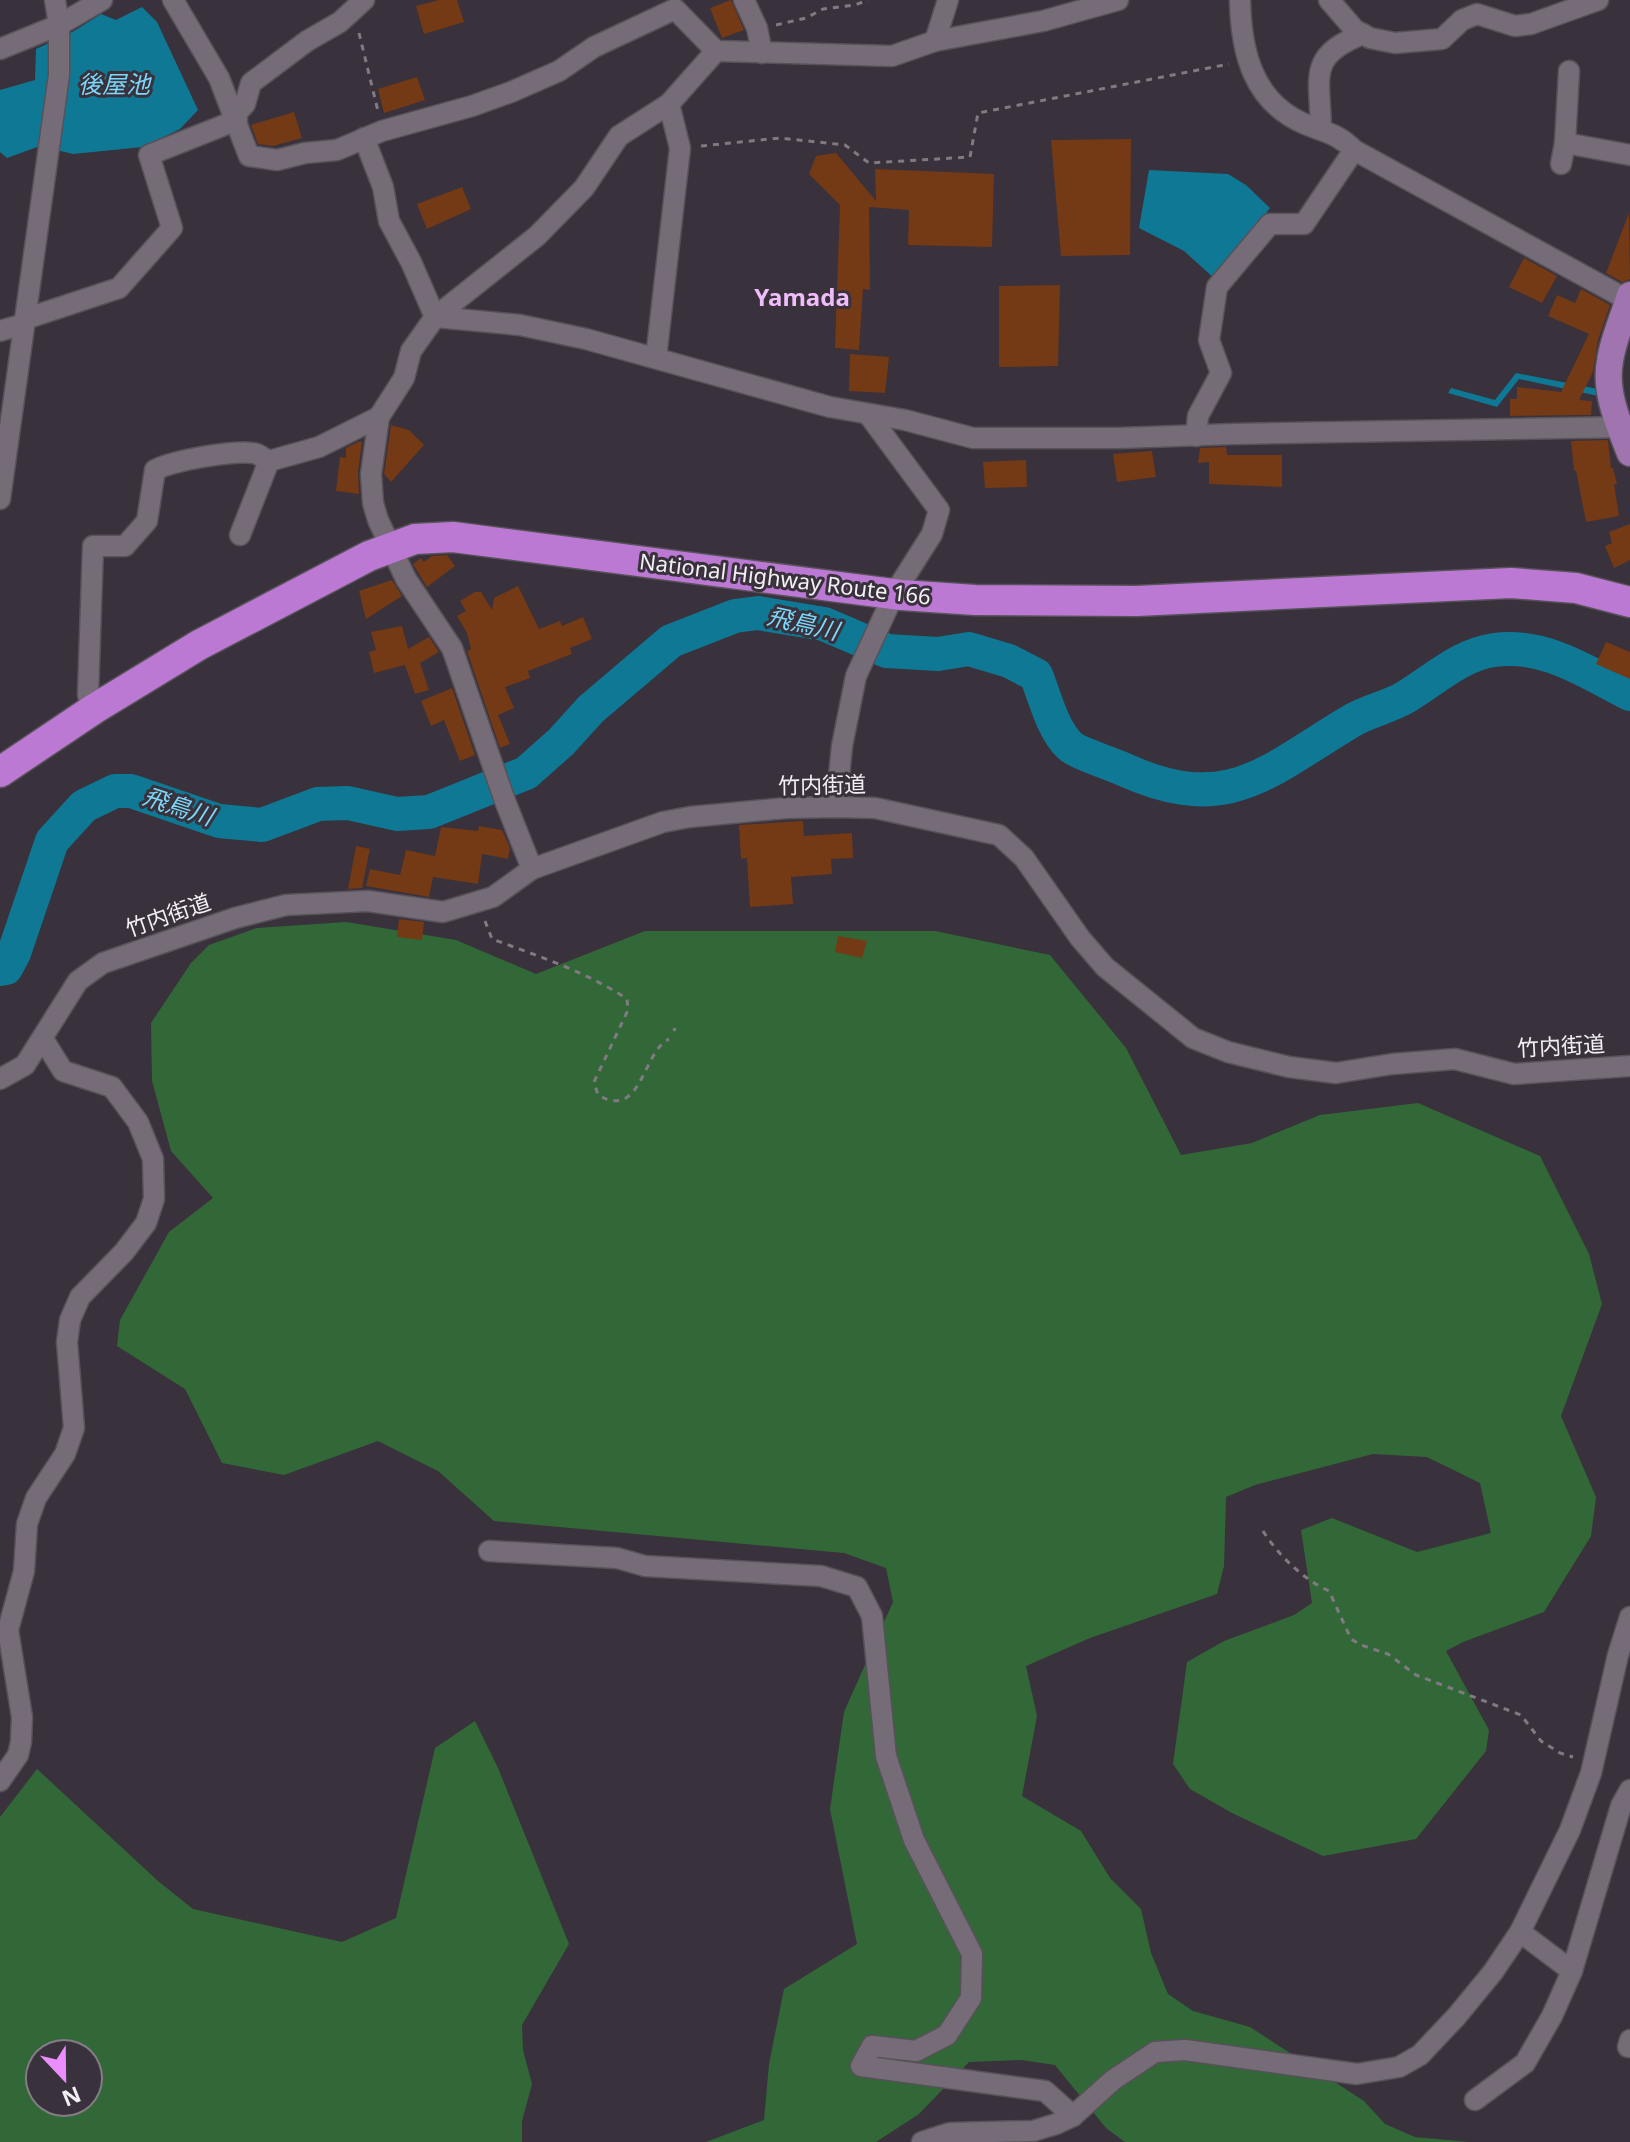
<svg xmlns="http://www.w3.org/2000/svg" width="1630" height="2142" font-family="'Noto Sans','Noto Sans JP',sans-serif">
<rect width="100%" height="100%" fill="#39313b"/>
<!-- forest -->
<g fill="#326837" fill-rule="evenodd">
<polygon points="346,922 456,940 536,974 645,931 935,931 1050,955 1126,1048 1181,1155 1252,1143 1320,1115 1418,1103 1540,1156 1589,1254 1602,1304 1561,1416 1596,1497 1591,1536 1544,1612 1463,1642 1446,1651 1489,1730 1486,1751 1416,1839 1323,1856 1232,1813 1190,1789 1173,1764 1187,1662 1224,1641 1294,1615 1312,1603 1301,1530 1332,1518 1417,1552 1491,1533 1480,1483 1427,1457 1373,1454 1255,1485 1226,1497 1224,1566 1217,1594 1090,1638 1026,1666 1037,1716 1022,1796 1081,1831 1110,1878 1141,1909 1151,1953 1168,1994 1193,2011 1250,2027 1364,2101 1385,2124 1415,2137 1469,2142 1125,2142 1106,2128 1055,2065 1021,2060 969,2062 919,2114 876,2142 706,2142 764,2120 769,2064 784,1989 857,1944 830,1809 844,1712 893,1602 886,1568 844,1553 494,1521 438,1471 378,1441 284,1475 222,1463 185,1389 117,1346 120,1320 169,1232 213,1198 171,1151 152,1081 151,1023 191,963 209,945 257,928"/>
<path d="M475 1721 498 1768 569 1944 522 2025 523 2050 532 2084 522 2121V2142H0V1817L37 1769 158 1881 193 1909 342 1942 396 1918 435 1748ZM40 2054H88V2102H40Z"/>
</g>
<!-- water -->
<g fill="#0f7895">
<polygon points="142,7 157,22 198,110 180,129 143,147 73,154 40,146 7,158 0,152 0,90 35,80 36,49 74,31 101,14 116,20"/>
<polygon points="1149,170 1228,174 1246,185 1270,208 1216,280 1184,251 1139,228"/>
<polygon points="1516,373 1603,390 1603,397 1519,379 1497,407 1448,393 1451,388 1495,400"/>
</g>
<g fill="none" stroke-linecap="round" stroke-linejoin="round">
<!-- river -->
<path stroke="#0f7895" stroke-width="34" d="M0 969 6 968 14 953 52 841 84 806 115 791H131L219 821 262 825 318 804 348 803 397 814 429 812 526 773 561 742 591 709 671 641 735 616 758 613 824 624 887 651 938 654 969 649 1009 661 1036 675C1045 697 1052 729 1070 746 1076 752 1114 765 1125 770 1230 817 1268 770 1353 720 1369 711 1388 707 1404 698 1433 681 1459 655 1494 650 1545 643 1586 672 1630 694"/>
</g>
<!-- building -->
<g fill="#743915">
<polygon points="439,0 457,0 464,22 424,34 416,6"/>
<polygon points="731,0 744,30 722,38 710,8"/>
<polygon points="417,77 425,100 384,113 378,89"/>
<polygon points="294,112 302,138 273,146 258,144 251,125"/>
<polygon points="1131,139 1130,255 1061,256 1051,140"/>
<polygon points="836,153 876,201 875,169 994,174 992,247 908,245 909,210 869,207 870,290 863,289 859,350 835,348 840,205 809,174 816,156"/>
<polygon points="462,187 471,209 427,229 417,204"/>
<polygon points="1629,213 1630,279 1622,282 1606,273"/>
<polygon points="1524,258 1557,276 1542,303 1509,287"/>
<polygon points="1060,285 1058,366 999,367 999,286"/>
<polygon points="1581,289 1610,305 1598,340 1593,372 1579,400 1592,401 1591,415 1510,416 1510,399 1517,399 1517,387 1561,392 1589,334 1548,316 1557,295 1575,303"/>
<polygon points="850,354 889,357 885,393 849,391"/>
<polygon points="391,425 409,430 424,445 391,482 384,474"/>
<polygon points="1608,440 1611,468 1613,468 1617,484 1614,484 1619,516 1586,522 1576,470 1574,471 1571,441"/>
<polygon points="358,442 362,442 358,472 359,494 336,491 340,457 346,458 346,448"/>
<polygon points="1226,447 1227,455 1282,455 1282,487 1209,484 1209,462 1198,463 1200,448"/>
<polygon points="1152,451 1156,477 1117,482 1113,454"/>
<polygon points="1026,460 1027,487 985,488 983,462"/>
<polygon points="1630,524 1630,560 1614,568 1605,546 1612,543 1609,532"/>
<polygon points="447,555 455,566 427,587 413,564 421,558 424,562 432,556"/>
<polygon points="392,580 402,596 366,619 359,591"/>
<polygon points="518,586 539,629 560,621 562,626 583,617 592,639 570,648 572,654 528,671 530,678 505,687 514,708 498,715 510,744 500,748 467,651 471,649 467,633 457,616 466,611 460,601 475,592 481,592 492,610 494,598"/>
<polygon points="402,626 408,649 429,637 439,652 420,663 429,690 415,694 405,665 374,673 369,652 376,650 371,632"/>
<polygon points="1606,642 1630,652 1630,679 1596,664"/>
<polygon points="452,688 475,755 460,761 444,720 431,726 421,701"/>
<polygon points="803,821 804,836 852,833 853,858 831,859 832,874 791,877 793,904 750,907 747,858 741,859 739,825"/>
<polygon points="479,826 502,830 510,848 508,859 482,854 478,884 433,877 429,897 366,886 370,869 400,875 406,850 435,856 441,827 478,831"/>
<polygon points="356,846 370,849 362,888 348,889"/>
<polygon points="399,919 424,922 422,940 397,937"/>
<polygon points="838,936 867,941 862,958 835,952"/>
</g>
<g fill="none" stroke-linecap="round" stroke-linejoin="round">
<!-- minor casing -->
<g stroke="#575159" stroke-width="23">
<g id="minor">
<polyline points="173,0 219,78 249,156 277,160 305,153 337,150 382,131 472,106 511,92 559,71 594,47 675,9 716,51 892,56 935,41 1043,21 1118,0"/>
<polyline points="744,0 757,28 762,53"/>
<path d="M1240 0C1241 52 1253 102 1305 124 1326 133 1337 133 1354 150L1628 300"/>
<polyline points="1329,0 1355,30 1370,38 1395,43 1442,39 1462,20 1477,14 1515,26 1531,24 1598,0"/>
<polyline points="935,41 948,0"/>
<polyline points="0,49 59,25 102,0"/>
<polyline points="235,115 245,104 251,83 307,41 340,22 364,0"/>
<path d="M1321 129C1320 76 1307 56 1363 34"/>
<polyline points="364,138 383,187 389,221 411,262 435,317"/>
<polyline points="1565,143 1630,155"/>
<polyline points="1561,164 1565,143 1569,71"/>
<polyline points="435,317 520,325 586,339 830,407 905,420 973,438 1119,438 1233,434 1630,427"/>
<polyline points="25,319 119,288 172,228 149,155 237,120"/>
<polyline points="0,331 24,324"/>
<polyline points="656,358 680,148 669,104"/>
<polyline points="1196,436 1198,416 1221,373 1209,340 1217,287 1270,224 1304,224 1354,150"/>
<polyline points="0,499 59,75 59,25 55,0"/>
<polyline points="240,535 269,461 319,447 379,417"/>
<path d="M94 709 88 695 93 546H125L147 521 155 470C171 461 241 448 257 454 261 456 265 459 269 461"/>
<polyline points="836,807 842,746 856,676 894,594 932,534 939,510 868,414"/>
<polyline points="532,869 505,801 452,648 406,579 378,520 373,503 371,474 379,417 404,378 411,351 435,317 537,236 584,188 619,136 669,104 716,51"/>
<polyline points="0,1079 25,1065 78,981 103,963 235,918 286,905 368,901 443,912 493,897 532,869 663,822 690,817 786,808 836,807 875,808 999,835 1024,858 1080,938 1105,967 1193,1038 1228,1052 1289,1067 1336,1073 1392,1064 1455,1059 1514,1074 1630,1066"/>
<polyline points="489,1551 617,1558 645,1566 821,1576 857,1587 872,1616 886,1756 914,1840 972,1954 971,1998 947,2035 916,2051 872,2046 861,2066 1045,2091 1073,2116"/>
<polyline points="0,1781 18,1755 21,1742 22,1717 8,1630 24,1571 27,1524 36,1498 65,1454 74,1428 67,1342 70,1320 80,1297 124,1252 146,1223 154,1199 153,1159 138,1122 112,1087 63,1071 43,1039"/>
<polyline points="1520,1932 1572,1971"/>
<polyline points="1628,2047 1630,2040"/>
<polyline points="1475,2100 1525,2063 1552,2016 1572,1971 1621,1806 1630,1790"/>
<polyline points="922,2142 950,2133 1033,2131 1056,2124 1073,2116 1113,2080 1155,2052 1185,2050 1357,2074 1399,2067 1420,2055 1456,2017 1493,1972 1520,1932 1570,1830 1591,1773 1618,1655 1630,1617"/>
</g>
</g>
<!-- major casing -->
<g stroke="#575159" stroke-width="29">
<path id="major" d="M1630 295C1624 316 1613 339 1610 361 1604 392 1619 425 1630 453"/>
</g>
<!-- highway casing -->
<g stroke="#575159" stroke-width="33">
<polyline id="highway" points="0,772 94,709 199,645 369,556 415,539 453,537 901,595 975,600 1137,601 1511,583 1576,588 1630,602"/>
</g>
<!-- path -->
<g stroke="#817a83" stroke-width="3" stroke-dasharray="6 6" stroke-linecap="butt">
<polyline points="776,25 806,18 823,9 855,5 868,0"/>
<polyline points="359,33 378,111"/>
<polyline points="701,146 780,138 845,145 869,163 970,157 978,113 1229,64"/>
<path d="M485 921 492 939C538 956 587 972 627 999L628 1010 594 1082 598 1095C642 1121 642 1052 669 1039"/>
<polyline points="673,1030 676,1029"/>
<path d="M1263 1531C1278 1555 1304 1580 1329 1591L1351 1639 1361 1645 1388 1654 1416 1675 1521 1715 1541 1741 1560 1753 1573 1757"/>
</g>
<!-- minor -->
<use href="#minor" stroke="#756c78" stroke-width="20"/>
<!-- major -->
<use href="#major" stroke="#9f74af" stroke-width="26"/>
<!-- highway -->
<use href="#highway" stroke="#bb79d4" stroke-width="30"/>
</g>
<g text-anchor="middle" stroke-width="6" stroke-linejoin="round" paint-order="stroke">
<!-- street labels -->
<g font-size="22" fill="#f4eff6" stroke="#39313b">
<text transform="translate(785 579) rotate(7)" y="8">National Highway Route 166</text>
<text transform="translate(822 785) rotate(-1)" y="8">竹内街道</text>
<text transform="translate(168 915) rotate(-19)" y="8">竹内街道</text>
<text transform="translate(1561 1046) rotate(-3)" y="8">竹内街道</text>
</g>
<!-- water labels -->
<g font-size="24" font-style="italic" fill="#7bd9fb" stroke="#39313b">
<text x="114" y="93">後屋池</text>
<text transform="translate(803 624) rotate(13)" y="8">飛鳥川</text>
<text transform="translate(178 807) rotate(18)" y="8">飛鳥川</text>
</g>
<!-- neighbourhood labels -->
<g font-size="24" font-weight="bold" fill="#f0bdfb" stroke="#39313b">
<text x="802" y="306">Yamada</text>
</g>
</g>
<!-- north arrow -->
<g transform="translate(64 2078) rotate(158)"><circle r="38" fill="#39313b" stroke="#847d86" stroke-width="2"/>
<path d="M0-6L14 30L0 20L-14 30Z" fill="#ea8dfd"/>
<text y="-12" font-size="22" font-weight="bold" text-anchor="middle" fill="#f4eff6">N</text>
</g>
</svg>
